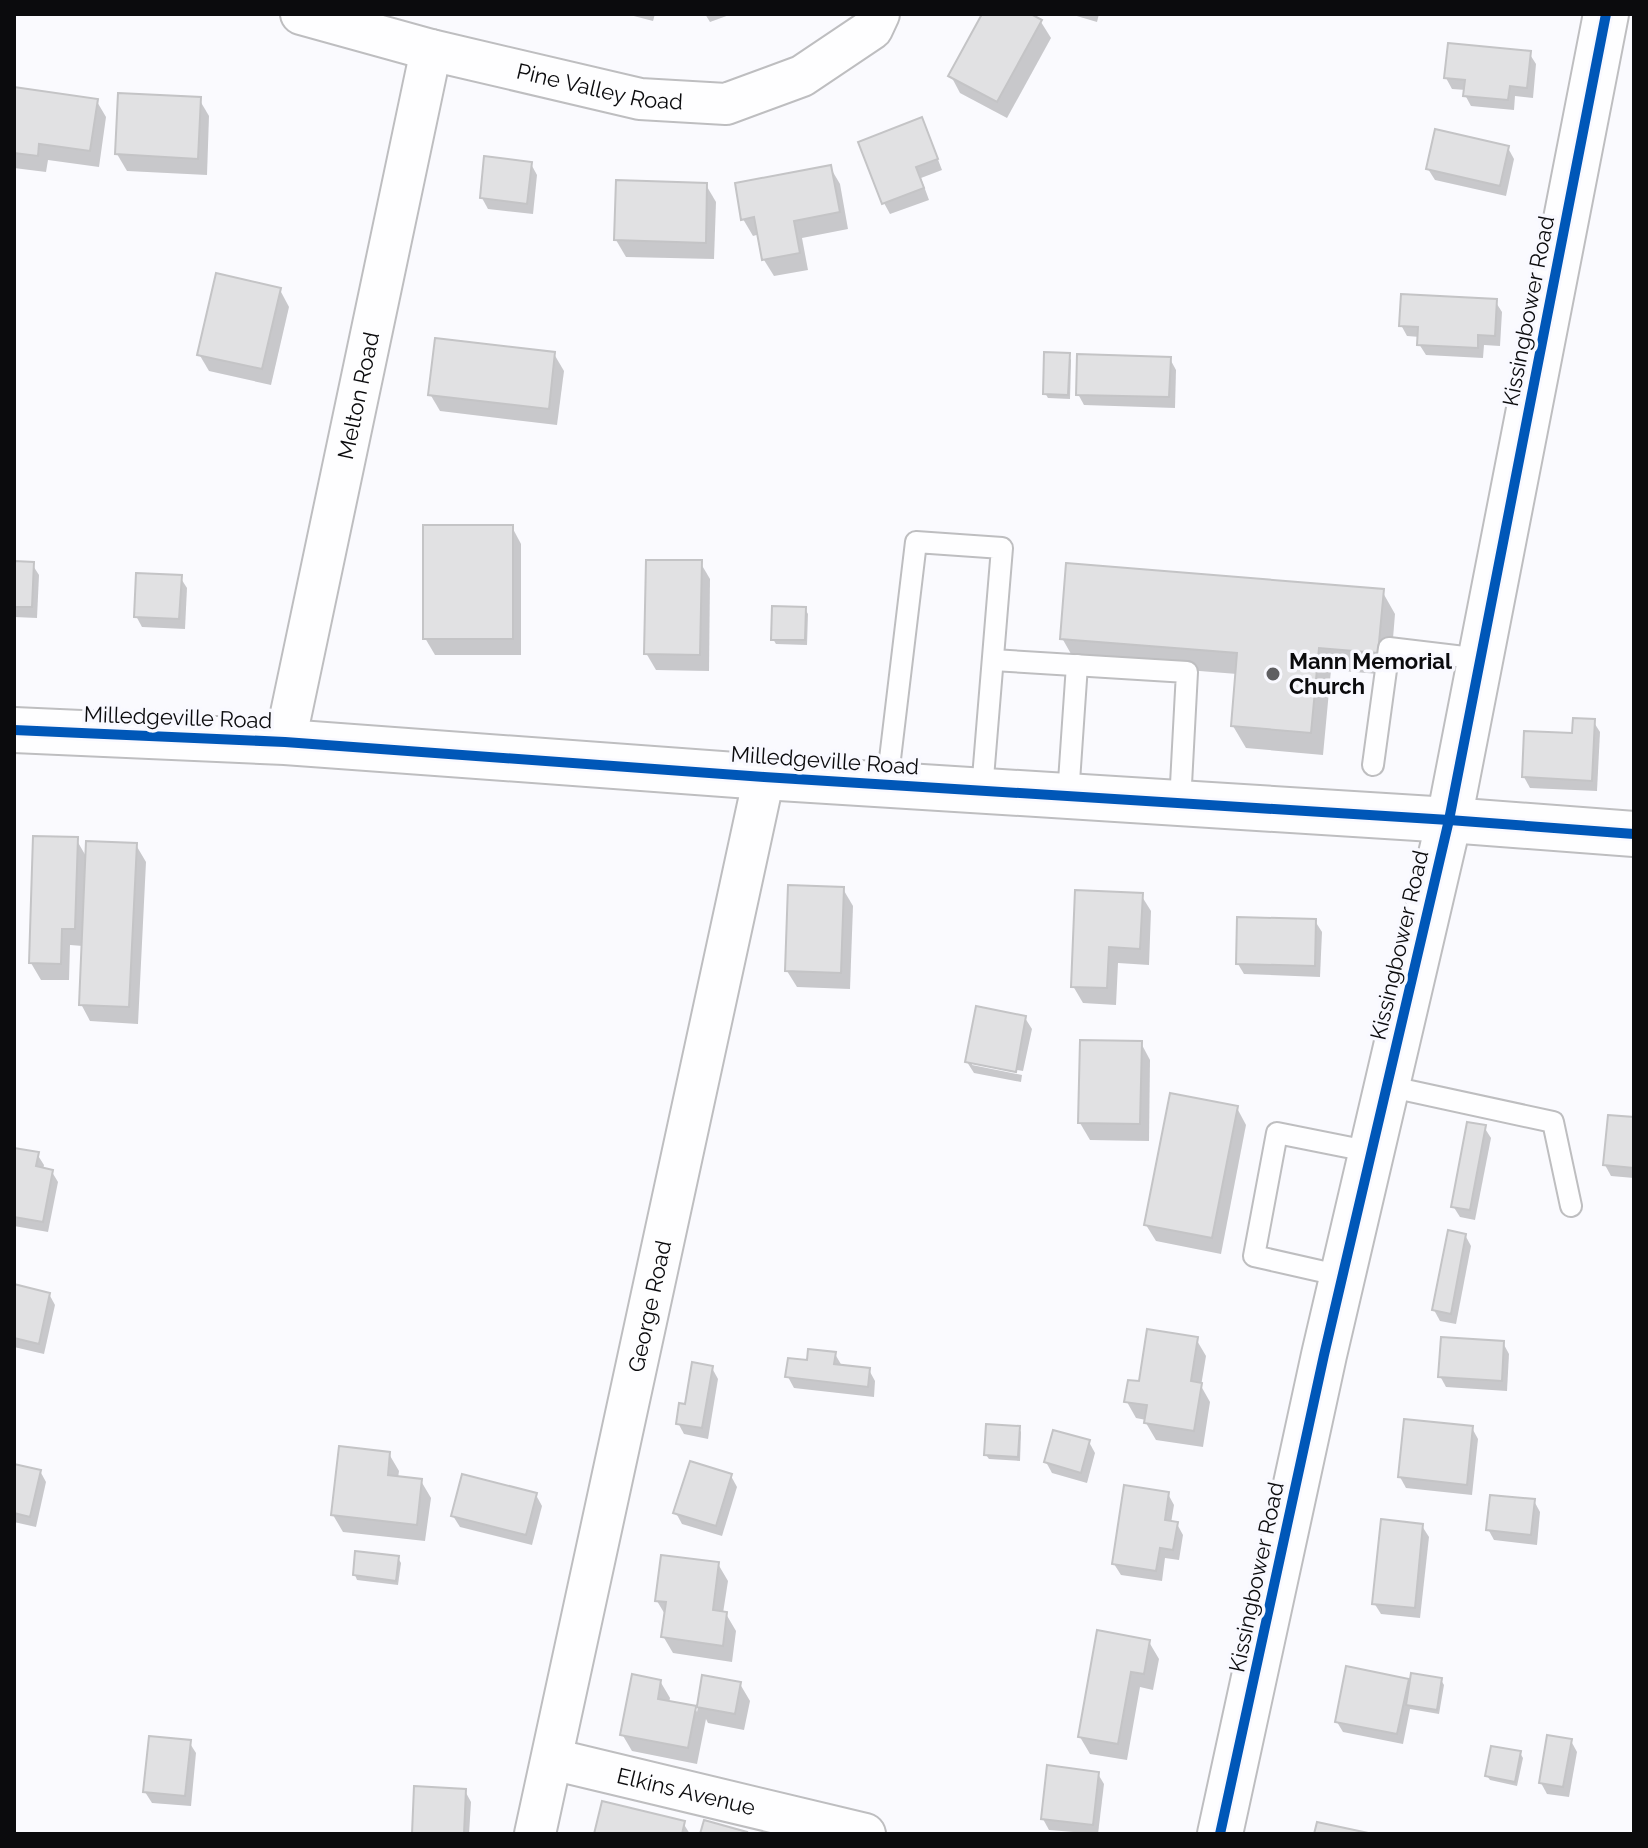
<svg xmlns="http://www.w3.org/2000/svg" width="1648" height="1848" font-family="Raleway,sans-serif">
<rect width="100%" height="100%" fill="#fafafe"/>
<!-- shadow -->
<g fill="#0003">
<polygon points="626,14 655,14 653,21"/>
<polygon points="705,14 732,14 710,22"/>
<polygon points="984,14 1027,14 1041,22 1051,38 1007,118 960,93 951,76"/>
<polygon points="1070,14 1099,14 1097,22"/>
<polygon points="1529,53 1536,64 1533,98 1515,96 1514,110 1471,106 1465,95 1466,90 1452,89 1446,78"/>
<polygon points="14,89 96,100 106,117 99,167 48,160 46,172 14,168"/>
<polygon points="199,99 209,116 207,175 127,171 117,154"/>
<polygon points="921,120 927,131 942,170 921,178 929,200 890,214 884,203"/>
<polygon points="1508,148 1514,159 1506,196 1435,180 1428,169"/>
<polygon points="531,164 537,175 533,214 488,209 482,198"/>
<polygon points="830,167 840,184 848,229 802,238 808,270 774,276 764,260 760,234 753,236 743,219"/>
<polygon points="706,185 716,202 714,259 626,257 616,240"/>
<polygon points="280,290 289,307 271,385 209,371 199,354"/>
<polygon points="1495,301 1502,312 1500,346 1484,345 1483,358 1426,355 1419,344 1420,337 1407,336 1401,325"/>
<polygon points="554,354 564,371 557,425 440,411 430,394"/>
<polygon points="1068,355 1071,360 1070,399 1048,398 1045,393"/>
<polygon points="1170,359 1176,370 1175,408 1084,405 1078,394"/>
<polygon points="512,527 521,544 521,655 435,655 425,638"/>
<polygon points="700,562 710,579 709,671 656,670 646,653"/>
<polygon points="14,563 32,564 39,575 37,618 14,617"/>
<polygon points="180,577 187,588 185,629 142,627 136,616"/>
<polygon points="1382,591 1395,614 1390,675 1331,670 1323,755 1246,748 1233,726 1237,674 1075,661 1062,638"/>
<polygon points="805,609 808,614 807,645 776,644 773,639"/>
<polygon points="1593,721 1600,732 1597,791 1530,788 1524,777"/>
<polygon points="76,839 87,858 136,845 146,862 138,1024 90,1021 81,1004 83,946 70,945 69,980 41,980 31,963"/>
<polygon points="843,889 853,906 850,989 797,987 787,971"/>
<polygon points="1141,895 1151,911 1149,965 1118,963 1116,1005 1083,1003 1073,986"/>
<polygon points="1315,921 1322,932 1320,977 1244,974 1238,964"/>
<polygon points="1025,1018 1032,1029 1023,1071 972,1061 972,1065 1022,1075 1021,1082 974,1073 967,1062"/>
<polygon points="1141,1043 1150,1060 1149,1141 1090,1140 1080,1123"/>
<polygon points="1237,1108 1246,1125 1221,1254 1156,1241 1146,1225"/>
<polygon points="1634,1119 1634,1178 1611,1176 1605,1165"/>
<polygon points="1484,1127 1491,1138 1475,1220 1460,1217 1453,1206"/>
<polygon points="14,1154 37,1154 44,1165 43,1170 52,1172 58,1182 48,1232 14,1226"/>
<polygon points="1465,1235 1471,1246 1456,1324 1440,1321 1434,1310"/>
<polygon points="14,1286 49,1294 55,1305 44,1354 14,1347"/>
<polygon points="1196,1339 1206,1356 1201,1386 1210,1402 1203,1447 1156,1440 1146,1423 1146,1420 1136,1418 1127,1402"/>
<polygon points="1503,1343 1509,1354 1507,1391 1446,1387 1440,1376"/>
<polygon points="835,1354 842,1366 869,1370 875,1381 874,1397 794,1388 788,1377 809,1362"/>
<polygon points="712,1368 718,1379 708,1439 684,1434 678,1423"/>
<polygon points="1018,1428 1021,1432 1020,1461 989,1459 986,1455"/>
<polygon points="1472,1428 1478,1439 1472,1495 1406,1488 1400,1477"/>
<polygon points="1089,1442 1095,1453 1087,1483 1052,1473 1046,1462"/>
<polygon points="389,1454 399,1471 398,1478 421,1481 431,1498 425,1541 343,1532 333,1515"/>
<polygon points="14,1466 40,1471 46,1482 36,1527 14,1522"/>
<polygon points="731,1476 737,1487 722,1536 682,1524 676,1513"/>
<polygon points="1168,1494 1174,1505 1171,1523 1177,1524 1183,1535 1179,1560 1165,1558 1162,1581 1121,1575 1114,1564"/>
<polygon points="536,1495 542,1506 532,1545 460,1527 453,1516"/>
<polygon points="1534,1501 1540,1512 1537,1545 1494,1540 1488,1529"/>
<polygon points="1422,1526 1429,1537 1420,1618 1381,1614 1374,1603"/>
<polygon points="398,1558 401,1563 398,1585 357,1580 355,1575"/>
<polygon points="718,1564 728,1581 723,1613 726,1614 736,1631 732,1662 673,1653 663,1636 666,1616 657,1601"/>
<polygon points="1149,1642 1159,1659 1153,1690 1140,1687 1127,1760 1090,1754 1080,1737"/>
<polygon points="704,1677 740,1684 750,1701 744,1730 708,1723 706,1719 697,1764 632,1751 622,1734 660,1681 670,1698 669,1703 695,1708 697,1712"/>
<polygon points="1407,1680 1411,1687 1441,1680 1444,1685 1439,1714 1410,1709 1403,1744 1343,1732 1337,1722"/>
<polygon points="1571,1741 1577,1752 1569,1797 1547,1794 1541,1783"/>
<polygon points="189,1742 196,1753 191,1806 152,1803 145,1792"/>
<polygon points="1520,1753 1523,1758 1517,1786 1490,1780 1487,1776"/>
<polygon points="1098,1774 1104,1784 1098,1834 1049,1830 1043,1819"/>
<polygon points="465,1791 471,1802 469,1834 414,1834"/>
<polygon points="683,1823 690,1834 596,1834"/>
</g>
<!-- building -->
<g fill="#e1e1e3" stroke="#c4c4c6" stroke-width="2">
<polygon points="982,14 1031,14 1042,20 997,102 948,76"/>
<polygon points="1448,43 1531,51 1527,88 1510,86 1508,100 1463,96 1465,80 1444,78"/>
<polygon points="14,87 98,99 90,151 39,144 38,156 14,153"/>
<polygon points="118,93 201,97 198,159 115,154"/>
<polygon points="922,117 938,159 916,167 924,188 882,204 858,142"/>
<polygon points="1435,129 1509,146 1500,186 1426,169"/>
<polygon points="484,156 532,162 527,204 480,198"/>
<polygon points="831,165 840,212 794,221 800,253 762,260 754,217 741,220 735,183"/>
<polygon points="616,180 707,183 706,243 614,240"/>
<polygon points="216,273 281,288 262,369 197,355"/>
<polygon points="1401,294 1497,299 1495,336 1478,335 1478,348 1417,345 1418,327 1399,326"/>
<polygon points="435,338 555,352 549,409 428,395"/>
<polygon points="1044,352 1070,353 1068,395 1043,394"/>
<polygon points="1077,354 1171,357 1169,397 1076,395"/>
<rect x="423" y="525" width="90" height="114"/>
<polygon points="646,560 702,560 700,655 644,654"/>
<polygon points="14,561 34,562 32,607 14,607"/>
<polygon points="1066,563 1384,589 1378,653 1319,648 1311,733 1231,726 1237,653 1060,639"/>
<polygon points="136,573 182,575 179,619 134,617"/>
<polygon points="772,606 806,607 805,640 771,640"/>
<polygon points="1573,718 1595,719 1592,781 1522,777 1524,731 1572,733"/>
<polygon points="33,836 78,837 75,929 62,929 61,964 29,963"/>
<polygon points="86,841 137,843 129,1007 79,1005"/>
<polygon points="788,885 844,887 841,973 785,971"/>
<polygon points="1075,890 1143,893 1140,949 1109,947 1107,988 1071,987"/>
<polygon points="1237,917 1316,919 1315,966 1236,964"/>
<polygon points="976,1006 1026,1016 1016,1072 965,1062"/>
<polygon points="1080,1040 1142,1041 1140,1124 1078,1123"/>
<polygon points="1170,1093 1238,1106 1212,1238 1144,1225"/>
<polygon points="1608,1115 1634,1117 1634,1168 1603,1165"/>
<polygon points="1467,1122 1486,1125 1470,1210 1451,1207"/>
<polygon points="14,1148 39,1152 36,1166 53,1170 43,1222 14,1217"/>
<polygon points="1448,1230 1466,1234 1451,1314 1432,1310"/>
<polygon points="14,1284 50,1293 39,1344 14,1338"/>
<polygon points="1147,1329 1198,1337 1191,1381 1202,1383 1194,1431 1144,1423 1147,1405 1124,1402 1128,1380 1139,1381"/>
<polygon points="1441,1337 1504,1341 1502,1381 1438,1377"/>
<polygon points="808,1349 836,1352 834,1364 870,1368 868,1387 785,1377 788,1358 807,1360"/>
<polygon points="692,1362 713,1366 702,1428 676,1424 679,1403 685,1404"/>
<polygon points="1404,1419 1473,1426 1467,1485 1398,1477"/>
<polygon points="986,1424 1020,1426 1018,1457 984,1455"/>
<polygon points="1053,1430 1090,1440 1081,1473 1044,1462"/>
<polygon points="339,1446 390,1452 388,1475 422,1479 417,1525 331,1515"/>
<polygon points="690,1461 732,1474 716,1526 673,1513"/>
<polygon points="14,1464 41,1470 30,1517 14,1513"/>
<polygon points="462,1474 537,1493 526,1535 451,1516"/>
<polygon points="1124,1485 1169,1492 1165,1520 1178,1522 1173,1550 1160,1548 1156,1571 1112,1564"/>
<polygon points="1490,1495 1535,1499 1531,1535 1486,1530"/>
<polygon points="1381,1519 1423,1524 1415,1608 1372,1604"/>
<polygon points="355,1551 399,1556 396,1581 353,1575"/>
<polygon points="661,1555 719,1562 713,1610 727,1612 723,1646 661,1637 666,1602 655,1601"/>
<polygon points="1097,1630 1150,1640 1144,1674 1131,1672 1118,1744 1078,1737"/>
<polygon points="1346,1666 1409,1679 1397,1734 1335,1722"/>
<polygon points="1411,1673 1442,1678 1437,1710 1406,1705"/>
<polygon points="632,1674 661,1680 658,1699 697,1706 702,1675 741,1682 735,1714 696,1707 688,1748 620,1735"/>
<polygon points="1547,1735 1572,1739 1563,1787 1539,1783"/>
<polygon points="149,1736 191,1740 185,1796 143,1792"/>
<polygon points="1491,1746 1521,1751 1515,1782 1485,1776"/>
<polygon points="1047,1765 1099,1772 1093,1825 1041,1819"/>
<polygon points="414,1786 466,1789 464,1834 412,1834"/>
<polygon points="602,1801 685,1821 682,1834 594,1834"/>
<polygon points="704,1820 747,1832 746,1834 700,1834"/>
<polygon points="1317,1822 1373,1834 1314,1834"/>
</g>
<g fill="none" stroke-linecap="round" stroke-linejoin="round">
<!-- lane casing -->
<g stroke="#bebec0" stroke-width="24">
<g id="lane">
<polyline points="993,660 1187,672 1180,803"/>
<polyline points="1373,765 1389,648 1481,659"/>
<polyline points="887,784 916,542 1002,548 982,790"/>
<polyline points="1068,796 1077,665"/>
<polyline points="1387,1086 1553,1122 1571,1206"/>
<polyline points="1342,1276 1254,1256 1277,1133 1372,1152"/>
</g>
</g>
<!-- street casing -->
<g stroke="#bebec0" stroke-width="44">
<g id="street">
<path id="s1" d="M301 14 431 50 640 99 726 104 802 76 872 29 879 14"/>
<path id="s2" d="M285 742 431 50"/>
<path id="s3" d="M552 1759 865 1834"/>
<path id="s4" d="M535 1834 764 777"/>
</g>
</g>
<!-- secondary casing -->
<g stroke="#bebec0" stroke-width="48">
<g id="secondary">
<polyline points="14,730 285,742 764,777 1449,820 1634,834"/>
<polyline points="1220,1834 1324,1355 1449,820 1606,14"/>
</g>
</g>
<!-- lane -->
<use href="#lane" stroke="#fefeff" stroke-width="20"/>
<!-- street -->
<use href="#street" stroke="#fefeff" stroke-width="40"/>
<!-- secondary -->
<use href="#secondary" stroke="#fefeff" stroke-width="44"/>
<!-- cycleway casing -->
<g stroke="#f9f9ff" stroke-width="15">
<g id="cycleway">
<polyline points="14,730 285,742 764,777 1449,820 1634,834"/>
<polyline points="1220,1834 1324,1355 1449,820 1606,14"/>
</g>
</g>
<!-- cycleway -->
<use href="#cycleway" stroke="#0057b8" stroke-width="10"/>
</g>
<!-- markers -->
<circle fill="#5f5f61" stroke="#f9f9ff" stroke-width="3" cx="1273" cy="674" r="8"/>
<g text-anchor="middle" stroke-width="7" stroke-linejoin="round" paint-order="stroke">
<!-- street labels -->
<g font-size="22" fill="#0b0b0d" stroke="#f9f9ff">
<text dy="8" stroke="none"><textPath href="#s1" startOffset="308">Pine Valley Road</textPath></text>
<text transform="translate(1528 311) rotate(-79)" y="8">Kissingbower Road</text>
<text dy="8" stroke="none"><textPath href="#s2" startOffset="354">Melton Road</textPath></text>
<text transform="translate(178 717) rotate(2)" y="8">Milledgeville Road</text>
<text transform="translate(825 760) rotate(4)" y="8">Milledgeville Road</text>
<text transform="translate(1399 945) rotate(-77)" y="8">Kissingbower Road</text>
<text dy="8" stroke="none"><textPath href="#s4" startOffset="540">George Road</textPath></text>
<text transform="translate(1256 1577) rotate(-78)" y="8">Kissingbower Road</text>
<text dy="8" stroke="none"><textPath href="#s3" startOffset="138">Elkins Avenue</textPath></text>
</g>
<!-- poi labels -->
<g font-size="22" font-weight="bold" fill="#0b0b0d" stroke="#f9f9ff" text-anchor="start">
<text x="1289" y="669">Mann Memorial<tspan x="1289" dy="25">Church</tspan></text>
</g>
</g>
<!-- border -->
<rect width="1648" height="1848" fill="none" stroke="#0b0b0d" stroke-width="32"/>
</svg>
